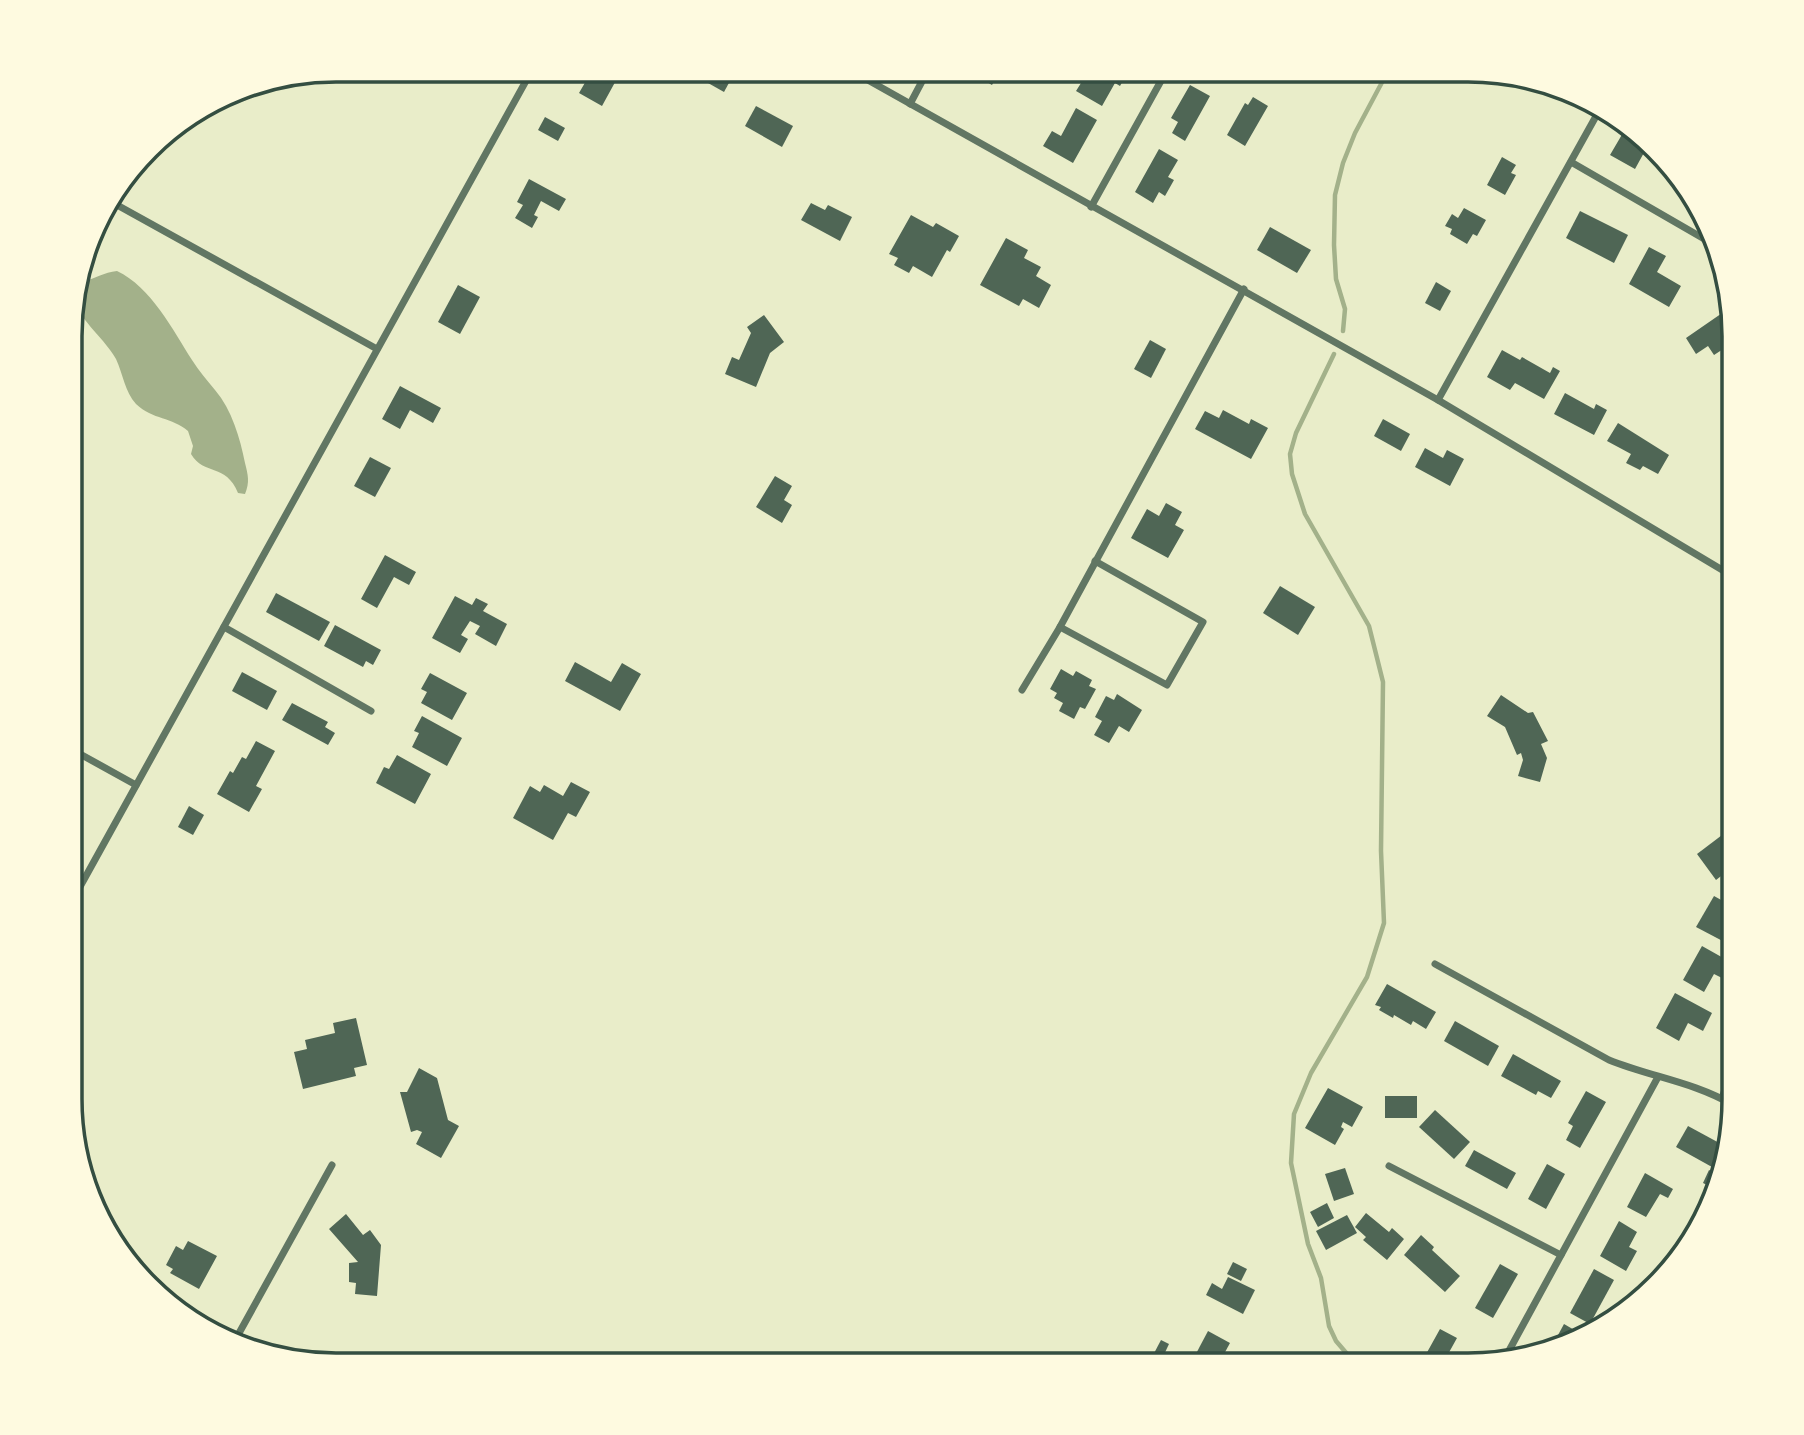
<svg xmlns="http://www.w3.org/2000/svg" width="1804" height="1435" font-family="'IBM Plex Serif',serif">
<rect width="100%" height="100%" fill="#e9edc9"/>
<!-- water -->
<path fill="#a3b18a" d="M117 271C151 287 173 330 192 360 199 371 207 380 215 390 232 410 240 438 245 463 248 475 250 482 245 494L238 493C226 463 204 476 191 454L193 446 188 431C172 417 153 420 136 404 125 392 123 374 116 359 106 340 81 322 75 301 73 294 77 287 81 282 95 279 104 272 117 271Z"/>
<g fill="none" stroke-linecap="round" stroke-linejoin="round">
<!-- stream -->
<g stroke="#a3b18a" stroke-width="4.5">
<polyline points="1343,331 1345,309 1336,279 1334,245 1335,195 1343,163 1355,133 1388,71"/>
<polyline points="1334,354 1296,433 1290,454 1292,474 1305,514 1369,626 1383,682 1381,851 1384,923 1367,977 1311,1073 1294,1114 1291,1163 1308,1244 1321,1278 1329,1326 1336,1341 1354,1362 1360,1365"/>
</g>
</g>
<!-- building -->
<g fill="#4f6655">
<polygon points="583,70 610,70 619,75 602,106 579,93 590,74"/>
<polygon points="685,70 736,70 724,92"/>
<polygon points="966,70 1000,70 992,85"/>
<polygon points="1097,70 1129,70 1120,86 1115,83 1102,106 1076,91 1088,72 1094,75"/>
<polygon points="1190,85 1210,96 1185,141 1172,133 1178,122 1171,118"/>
<polygon points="1253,97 1268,106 1245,146 1227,135 1245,103 1248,105"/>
<polygon points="756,106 793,126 782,147 745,126"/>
<polygon points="1076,108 1097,120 1073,163 1043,146 1052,131 1061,136"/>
<polygon points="545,117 565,128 558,141 538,130"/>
<polygon points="1627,126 1644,136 1654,149 1652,152 1646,149 1635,169 1610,155"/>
<polygon points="1159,149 1178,160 1168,177 1174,180 1165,196 1159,192 1153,203 1135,192"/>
<polygon points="1502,157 1516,165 1511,173 1516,175 1505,195 1487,185"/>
<polygon points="529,179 566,199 559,211 541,201 534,215 538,217 532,228 515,218 523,205 517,202"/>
<polygon points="811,203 825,210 828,205 852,217 840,241 801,220"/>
<polygon points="1464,208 1486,220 1477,236 1473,234 1467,244 1450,234 1452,229 1445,226 1452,214 1458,218"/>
<polygon points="1580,211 1628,235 1614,263 1566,238"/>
<polygon points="911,215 933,227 936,223 959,236 950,252 947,250 932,277 913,266 909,273 894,265 898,258 889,254"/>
<polygon points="1270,227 1311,250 1297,273 1257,250"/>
<polygon points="1006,238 1028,250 1024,258 1041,267 1036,276 1051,285 1039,308 1023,299 1019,306 980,285"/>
<polygon points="1649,247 1666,256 1657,272 1681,286 1669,307 1629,284"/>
<polygon points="1436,282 1451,291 1440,311 1425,303"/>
<polygon points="458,285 480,297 460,334 438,322"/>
<polygon points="1728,309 1732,329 1728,332 1734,342 1714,355 1708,346 1696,354 1686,338"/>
<polygon points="764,315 784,342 770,353 756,387 725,374 732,357 739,360 751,333 747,327"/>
<polygon points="1150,340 1166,349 1151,378 1134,369"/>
<polygon points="1502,350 1520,360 1522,357 1550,373 1553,367 1560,371 1544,399 1515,383 1510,390 1487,377"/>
<polygon points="400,386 441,408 433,423 410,410 400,429 382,419"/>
<polygon points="1565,393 1594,409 1596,404 1607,410 1594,435 1554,414"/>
<polygon points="1223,410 1249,424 1251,419 1268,428 1251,459 1195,429 1205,411 1219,418"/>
<polygon points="1383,419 1410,434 1401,451 1374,436"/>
<polygon points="1618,423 1669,455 1658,474 1643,466 1640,470 1626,463 1631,454 1607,441"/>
<polygon points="1425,448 1443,458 1447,450 1464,459 1450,486 1415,467"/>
<polygon points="370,457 391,468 375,497 354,486"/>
<polygon points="775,476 792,486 784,500 792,505 782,523 756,507"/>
<polygon points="1166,503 1182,512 1175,525 1184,530 1168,558 1131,538 1147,509 1159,516"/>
<polygon points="385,555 416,572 409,585 394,577 377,608 361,599"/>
<polygon points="1280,586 1315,607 1298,635 1263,613"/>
<polygon points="276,593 330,622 319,641 266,612"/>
<polygon points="455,596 472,605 476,598 488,604 483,611 507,624 496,646 475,634 480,626 470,621 461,635 468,639 460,653 432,638"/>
<polygon points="335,625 381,650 373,665 366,661 363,667 324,646"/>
<polygon points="575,662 611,682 622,663 641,674 620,711 565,681"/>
<polygon points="1061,669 1073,676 1076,671 1092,680 1089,686 1096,689 1085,709 1080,707 1074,719 1059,711 1063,703 1054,698 1057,693 1050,689"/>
<polygon points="242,672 277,691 267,710 232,691"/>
<polygon points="430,673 467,693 452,720 421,703 427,692 421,689"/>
<polygon points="1117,694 1142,710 1129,732 1119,726 1109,743 1094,735 1102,721 1095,717 1106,696 1114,700"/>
<polygon points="1501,695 1528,713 1533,712 1548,741 1541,744 1547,758 1540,782 1518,776 1523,760 1521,753 1517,755 1505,727 1487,716"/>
<polygon points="292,703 328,722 325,727 335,733 328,745 282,720"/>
<polygon points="422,716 462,738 447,766 412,747 419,733 414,731"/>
<polygon points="256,741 275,751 256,786 262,789 249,812 217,794 230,771 233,773 242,757 246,759"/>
<polygon points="397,755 431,774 415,804 376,783 384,767 389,769"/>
<polygon points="571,782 590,792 576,817 568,813 553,840 513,818 530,786 540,792 544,785 563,796"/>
<polygon points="189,806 204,815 193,835 178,827"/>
<polygon points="1734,826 1734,866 1716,880 1697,854"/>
<polygon points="1714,896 1734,907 1734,947 1696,927"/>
<polygon points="1702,946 1734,964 1734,975 1730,982 1714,974 1704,992 1683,980"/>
<polygon points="1387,984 1436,1012 1426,1029 1413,1021 1411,1025 1394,1015 1393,1018 1379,1010 1381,1007 1375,1005"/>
<polygon points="1675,993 1712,1013 1703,1031 1688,1023 1679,1041 1656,1028"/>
<polygon points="356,1018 367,1065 354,1068 356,1076 303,1089 294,1052 307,1049 305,1040 335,1033 333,1023"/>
<polygon points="1455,1021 1499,1046 1488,1066 1444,1041"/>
<polygon points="1513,1054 1561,1081 1551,1098 1538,1091 1536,1095 1501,1076"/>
<polygon points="71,1059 82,1066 71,1087"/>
<polygon points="419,1068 437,1078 448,1120 459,1126 441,1158 416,1144 422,1132 417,1130 411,1132 400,1092 407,1092"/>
<polygon points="1328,1088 1363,1107 1352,1127 1343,1122 1341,1127 1344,1129 1335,1145 1305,1128"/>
<polygon points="1586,1091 1606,1102 1580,1148 1566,1140 1573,1126 1568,1123"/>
<rect x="1385" y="1096" width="32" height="22"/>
<polygon points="1435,1110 1470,1142 1454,1159 1419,1127"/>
<polygon points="1688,1126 1723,1145 1712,1167 1676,1147"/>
<polygon points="1474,1150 1516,1173 1507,1189 1465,1166"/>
<polygon points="1547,1164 1565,1174 1546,1209 1528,1199"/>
<polygon points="1345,1168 1354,1194 1334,1201 1325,1174"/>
<polygon points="1709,1170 1720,1175 1715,1189 1703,1183"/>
<polygon points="1645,1173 1673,1189 1668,1198 1660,1194 1646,1217 1627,1207"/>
<polygon points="1327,1203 1334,1218 1318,1227 1310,1212"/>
<polygon points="1366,1213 1389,1232 1392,1228 1404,1239 1387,1260 1363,1240 1366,1237 1355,1227"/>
<polygon points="346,1214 363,1235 370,1230 381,1245 377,1296 355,1294 356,1283 349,1282 349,1263 358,1262 329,1229"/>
<polygon points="1347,1215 1357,1233 1326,1250 1316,1231"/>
<polygon points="1619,1221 1637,1232 1629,1247 1637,1251 1626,1271 1600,1256"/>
<polygon points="1421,1235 1434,1247 1432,1250 1460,1276 1445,1292 1404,1255"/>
<polygon points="188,1241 217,1256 199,1289 170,1273 173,1269 166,1265 176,1246 183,1250"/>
<polygon points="1233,1262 1247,1269 1241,1281 1227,1274"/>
<polygon points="1500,1264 1518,1274 1493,1318 1475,1308"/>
<polygon points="1594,1269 1614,1280 1590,1324 1570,1313"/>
<polygon points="1228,1277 1255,1290 1243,1314 1206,1295 1212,1283 1222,1289"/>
<polygon points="1564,1324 1583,1335 1570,1345 1551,1348"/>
<polygon points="1440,1329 1457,1338 1447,1356 1464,1365 1420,1365"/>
<polygon points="1208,1331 1230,1343 1218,1365 1190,1365"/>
<polygon points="1161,1340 1169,1344 1160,1363 1151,1359"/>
</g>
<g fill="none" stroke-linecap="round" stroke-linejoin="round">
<!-- minor -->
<g stroke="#617663" stroke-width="7">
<polyline points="850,70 1438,400 1734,577"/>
<polyline points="910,104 928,70"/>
<polyline points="1571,162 1713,244"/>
<polyline points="108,200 377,349"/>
<polyline points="1091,207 1167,70"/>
<polyline points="1438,400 1600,109"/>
<polyline points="224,627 371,711"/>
<polyline points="1060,627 1167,685 1203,622 1095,561"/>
<polyline points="1022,690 1060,627 1244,289"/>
<polyline points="71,749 136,785"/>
<polyline points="71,903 532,70"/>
<path d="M1435 964 1609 1060C1651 1077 1694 1082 1733 1105"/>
<polyline points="1722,1098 1733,1068"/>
<polyline points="1389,1166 1561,1255"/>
<polyline points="233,1344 332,1165"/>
<polyline points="1505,1358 1658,1077"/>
</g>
</g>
<!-- crop -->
<path d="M0 0H1804V1435H0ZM336 82H1468A254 254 0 0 1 1722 336V1099A254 254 0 0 1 1468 1353H336A254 254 0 0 1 82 1099V336A254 254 0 0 1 336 82Z" fill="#fefae0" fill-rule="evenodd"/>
<path fill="none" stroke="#344e41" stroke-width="3.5" d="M336 82H1468A254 254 0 0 1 1722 336V1099A254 254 0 0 1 1468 1353H336A254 254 0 0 1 82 1099V336A254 254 0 0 1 336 82Z"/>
</svg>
